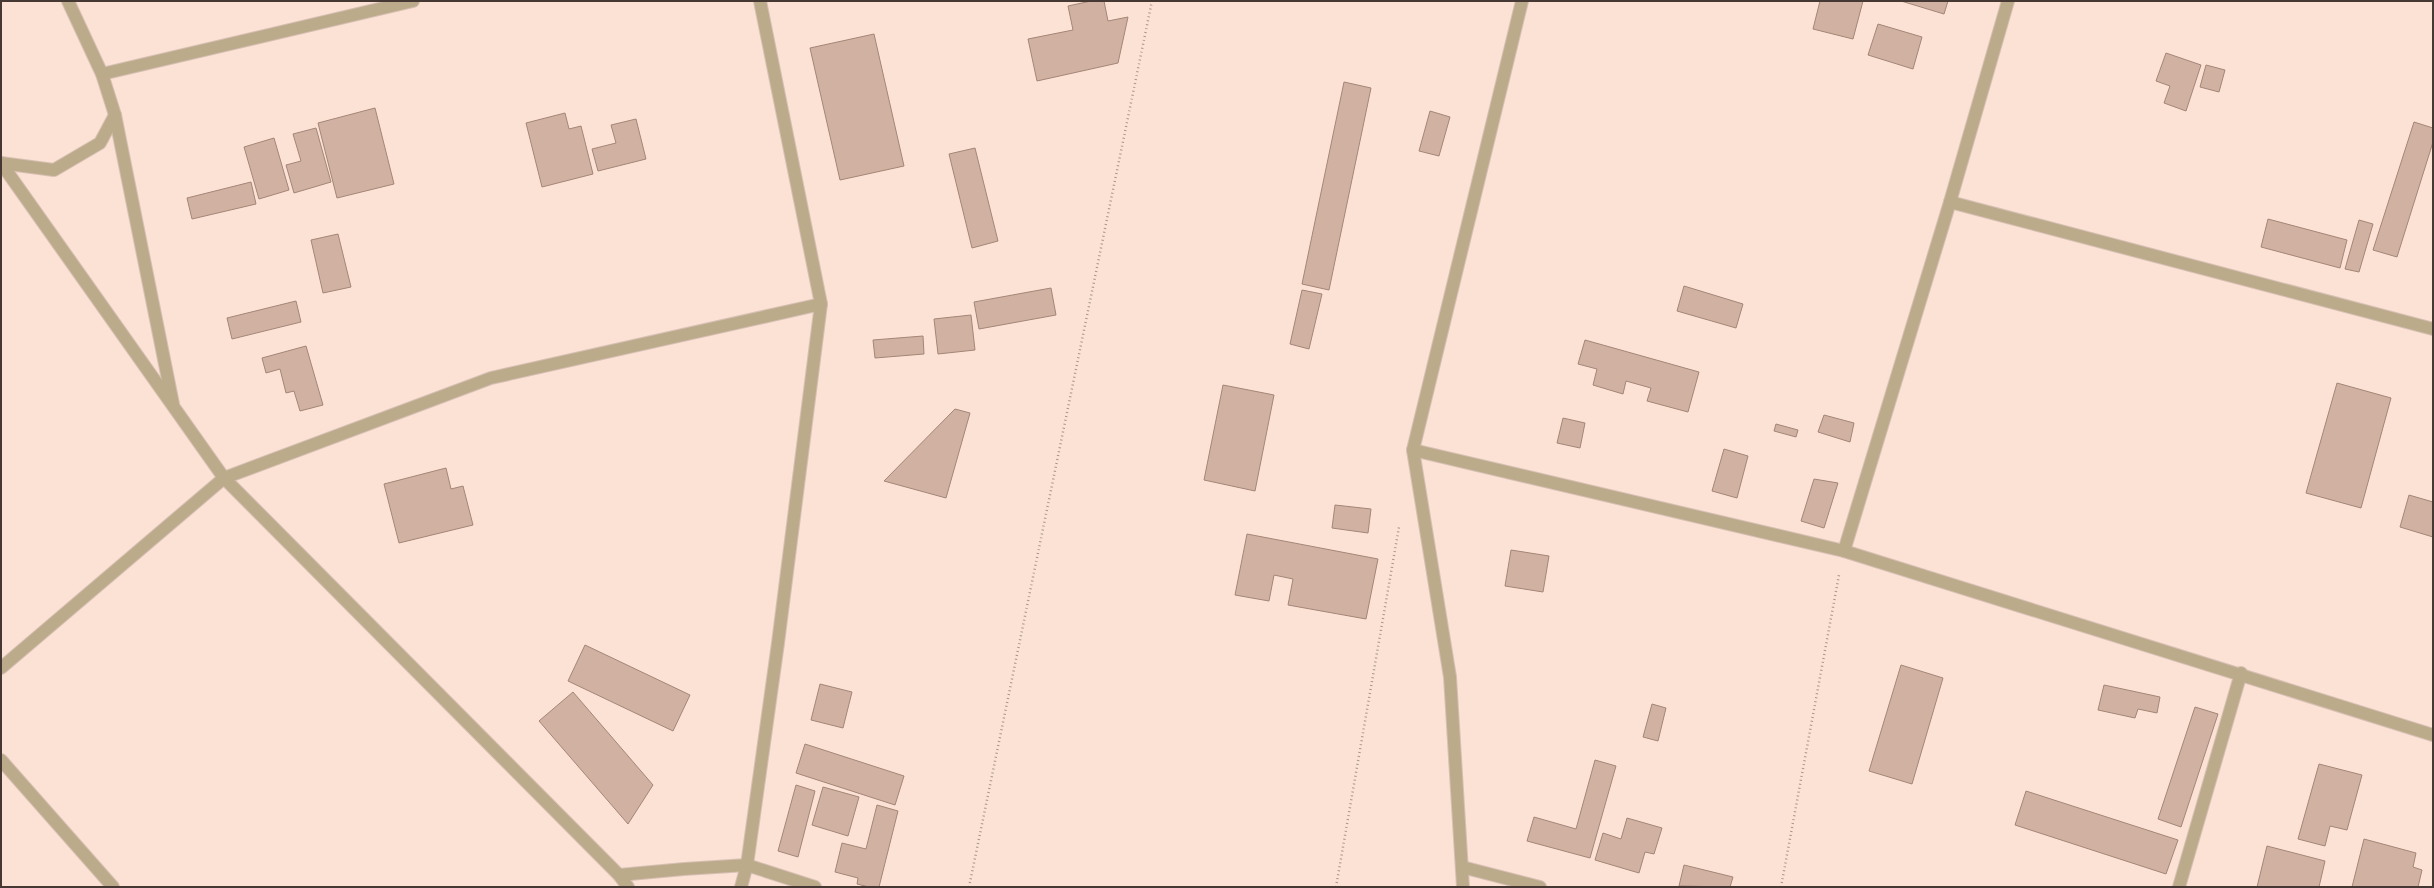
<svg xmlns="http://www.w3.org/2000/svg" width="2434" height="888" font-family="Signika,sans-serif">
<rect width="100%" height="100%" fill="#fce2d5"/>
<!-- building -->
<g fill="#d1b2a2" stroke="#a48677">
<polygon points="1091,1 1104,1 1108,21 1128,17 1118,63 1037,81 1028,39 1073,30 1068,6"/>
<polygon points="1820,1 1863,1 1853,39 1813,29"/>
<polygon points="1901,1 1948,1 1944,14"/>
<polygon points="1878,24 1922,37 1913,69 1868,55"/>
<polygon points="874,34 904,166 840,180 810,48"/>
<polygon points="2166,53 2201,65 2186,111 2164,103 2170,86 2156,81"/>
<polygon points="2206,65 2225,70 2219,92 2200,87"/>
<polygon points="1344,82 1371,88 1329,290 1302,284"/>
<polygon points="375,108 394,184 337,198 318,123"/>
<polygon points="1430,111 1450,117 1439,156 1419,151"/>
<polygon points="565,113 569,129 581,126 593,174 542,187 526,123"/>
<polygon points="636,119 646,159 598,171 592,149 616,143 611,125"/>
<polygon points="2414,122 2433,128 2433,142 2397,257 2373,250"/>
<polygon points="316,128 331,182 294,193 286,165 301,161 293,134"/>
<polygon points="274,138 289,190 259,199 244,147"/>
<polygon points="975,148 998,241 972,248 949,154"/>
<polygon points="251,182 256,204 192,219 187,198"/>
<polygon points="2268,219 2347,240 2340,268 2261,247"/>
<polygon points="2359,220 2373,224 2359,272 2345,269"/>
<polygon points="338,234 351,287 323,293 311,240"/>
<polygon points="1684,286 1743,304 1736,328 1677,311"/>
<polygon points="1051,288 1056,315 979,329 974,302"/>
<polygon points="1302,290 1322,294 1309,349 1290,344"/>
<polygon points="296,301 301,322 232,339 227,318"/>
<polygon points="971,315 975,350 938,354 934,319"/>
<polygon points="923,336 924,354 875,358 873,340"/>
<polygon points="1585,340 1699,372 1688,412 1647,401 1651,388 1626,381 1623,394 1593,385 1597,369 1578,364"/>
<polygon points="306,346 323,405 300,411 294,391 286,393 280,369 266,373 262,358"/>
<polygon points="2337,383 2391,398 2361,508 2306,493"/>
<polygon points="1223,385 1274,395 1255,491 1204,480"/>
<polygon points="955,409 970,413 946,498 884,481"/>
<polygon points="1824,415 1854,423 1850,442 1818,432"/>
<polygon points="1563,418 1585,423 1580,448 1557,443"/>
<polygon points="1776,424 1798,430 1796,437 1774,431"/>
<polygon points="1724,449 1748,456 1737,498 1712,491"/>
<polygon points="446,468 451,489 463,486 473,525 399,543 384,484"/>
<polygon points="1814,479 1838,483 1824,528 1801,521"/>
<polygon points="2409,495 2433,502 2433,537 2400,527"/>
<polygon points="1335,505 1371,509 1368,533 1332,528"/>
<polygon points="1247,534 1378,559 1366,619 1288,605 1293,579 1274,575 1269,601 1235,595"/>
<polygon points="1511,550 1549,556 1543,592 1505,586"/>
<polygon points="585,645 690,695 673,731 568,681"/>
<polygon points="1901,665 1943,678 1912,784 1869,771"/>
<polygon points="820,684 852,692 843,728 811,720"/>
<polygon points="2104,685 2160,697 2157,713 2138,709 2135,718 2098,710"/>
<polygon points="573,692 653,785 628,824 539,721"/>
<polygon points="1652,704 1666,708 1658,741 1643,737"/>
<polygon points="2195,707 2218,714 2181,827 2158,819"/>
<polygon points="805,744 904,776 895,805 796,773"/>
<polygon points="1595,760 1616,766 1590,858 1527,841 1534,817 1576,829"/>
<polygon points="2319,764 2362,775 2347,830 2330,826 2325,846 2298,839"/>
<polygon points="796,785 815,791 798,857 778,851"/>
<polygon points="823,787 859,797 848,836 812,825"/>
<polygon points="2026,791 2178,840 2166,874 2015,825"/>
<polygon points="877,805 898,811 879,887 869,887 857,884 858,878 835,872 842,843 866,849"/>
<polygon points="1627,818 1662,828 1654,854 1645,852 1639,873 1595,860 1603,833 1621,839"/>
<polygon points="2364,839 2416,853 2413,867 2422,870 2418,887 2352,887"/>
<polygon points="2267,846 2325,861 2319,887 2257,887"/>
<polygon points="1684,865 1733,877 1730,887 1679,886"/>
</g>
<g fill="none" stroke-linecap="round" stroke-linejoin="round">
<!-- street casing -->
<g stroke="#d8c0b5" stroke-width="14">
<g id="street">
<polyline points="68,1 102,74 115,115 173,404"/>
<polyline points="102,74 413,1"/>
<polyline points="1,163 224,478 619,875 628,887"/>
<polyline points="1,163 54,170 100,143 115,115"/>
<polyline points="1950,202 2433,329"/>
<polyline points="1413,450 1844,551 2433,735"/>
<polyline points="1844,551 1950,202 2008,1"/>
<polyline points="1,668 224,478 491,378 821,304"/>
<polyline points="1,760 113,887"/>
<polyline points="1462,867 1540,887"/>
<polyline points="619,875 684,869 747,865 815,887"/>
<polyline points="741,887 747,865 778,643 821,304 760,1"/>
<polyline points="1463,887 1450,677 1413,450 1522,1"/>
<polyline points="2179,887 2241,673"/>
</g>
</g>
<!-- path -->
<g stroke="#a9958b" stroke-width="2.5" stroke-dasharray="1 3" stroke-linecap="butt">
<polyline points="969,887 1152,1"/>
<polyline points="1336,887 1399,527"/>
<polyline points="1781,887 1839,575"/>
</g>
<!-- street -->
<use href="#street" stroke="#bcab8b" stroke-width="12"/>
</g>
<!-- border -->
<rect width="2434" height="888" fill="none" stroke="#463933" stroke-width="4"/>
</svg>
